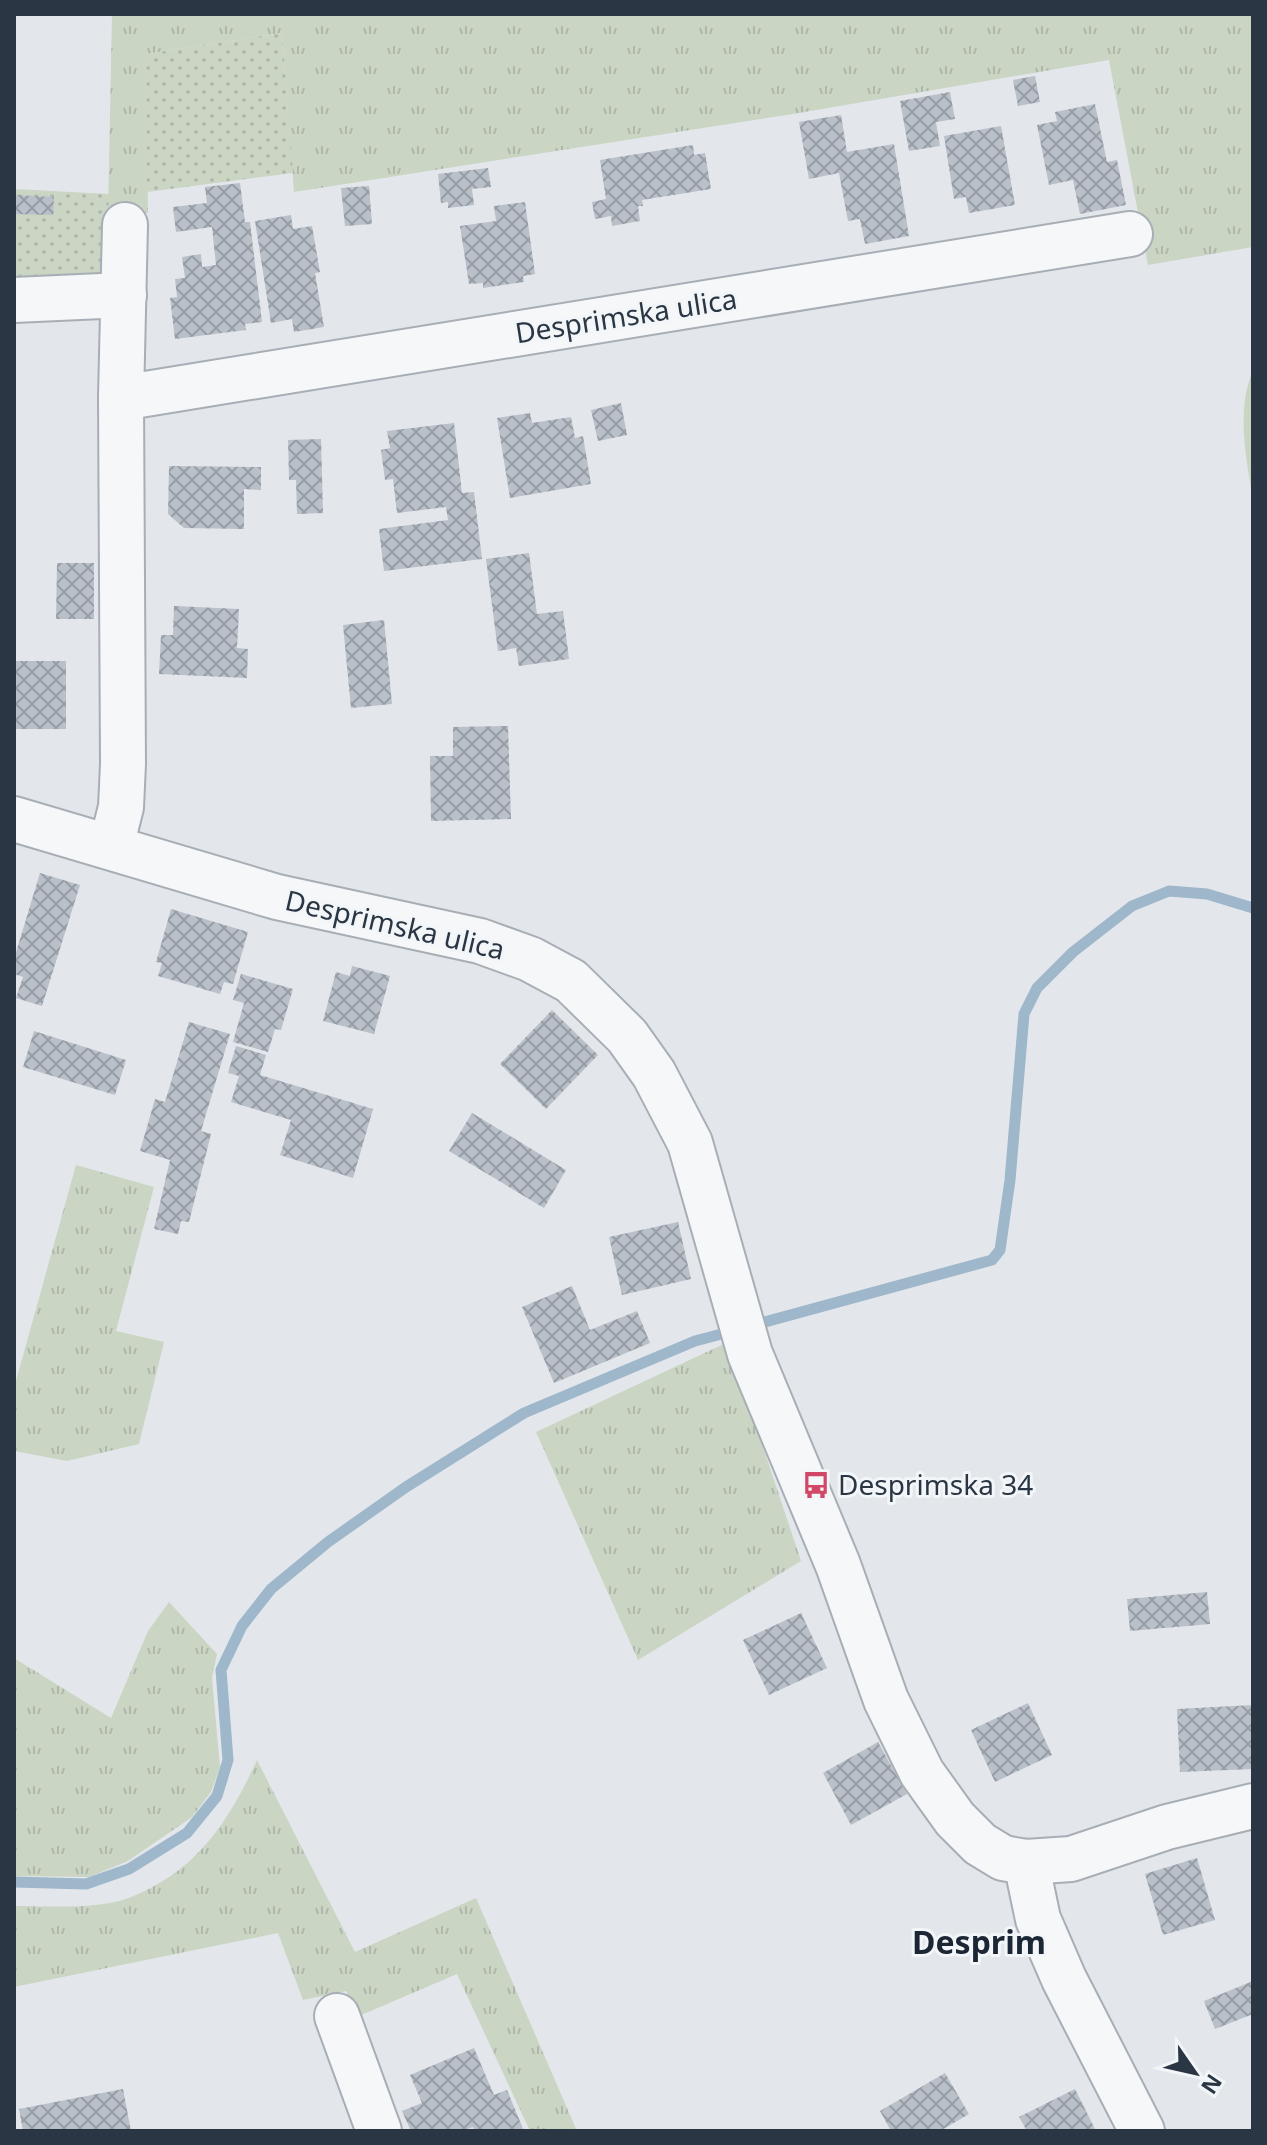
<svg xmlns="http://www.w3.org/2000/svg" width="1267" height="2145" font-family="'Noto Sans',sans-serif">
<defs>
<pattern id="grass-tufts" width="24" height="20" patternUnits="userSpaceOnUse" patternTransform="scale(2)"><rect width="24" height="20" fill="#cad5c4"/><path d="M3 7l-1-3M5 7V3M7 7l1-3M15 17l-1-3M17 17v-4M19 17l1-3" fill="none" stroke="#aeb7aa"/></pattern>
<pattern id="park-dots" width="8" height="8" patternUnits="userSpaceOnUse" patternTransform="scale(2)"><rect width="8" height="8" fill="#cad5c4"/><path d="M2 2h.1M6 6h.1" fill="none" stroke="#aeb7aa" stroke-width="1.8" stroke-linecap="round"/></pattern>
<pattern id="building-cross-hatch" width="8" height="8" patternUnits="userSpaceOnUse" patternTransform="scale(2)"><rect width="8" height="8" fill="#bac0c9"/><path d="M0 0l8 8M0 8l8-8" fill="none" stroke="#979da5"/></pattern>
</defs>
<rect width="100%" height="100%" fill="#e3e7eb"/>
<!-- grass -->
<g fill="url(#grass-tufts)">
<polygon points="112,14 1253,14 1253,247 1148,265 1109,60 793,114 294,192 282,33 146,54 148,213 108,215"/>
<path d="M1253 370V499C1246 458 1236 409 1253 370Z"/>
<polygon points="76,1165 154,1187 116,1331 164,1342 139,1444 67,1461 14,1451 14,1388"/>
<polygon points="728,1342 801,1561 638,1660 536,1432"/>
<polygon points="169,1602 217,1654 212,1678 220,1767 211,1792 192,1817 128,1861 89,1877 14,1876 14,1658 111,1718 148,1631"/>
<path d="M257 1760 355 1952 476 1898 577 2131H530L457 1974 359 2016 346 1991 303 2000 278 1933 14 1987V1906C47 1906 101 1910 131 1897 197 1871 229 1821 257 1760Z"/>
</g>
<!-- park -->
<g fill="url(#park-dots)">
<polygon points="282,33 293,173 147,192 146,54"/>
<polygon points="14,189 109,194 106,284 14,284"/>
</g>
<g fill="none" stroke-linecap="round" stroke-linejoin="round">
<!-- stream -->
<g stroke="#9eb7cb" stroke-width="11">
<polyline points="750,1326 992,1260 1000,1250 1010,1180 1024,1014 1037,988 1073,952 1132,906 1169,891 1207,894 1253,908"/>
<polyline points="14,1882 86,1884 129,1869 187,1833 217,1796 228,1760 221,1670 242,1626 271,1589 328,1542 406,1487 524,1413 695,1341 733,1331"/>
</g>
</g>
<!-- building -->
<g fill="url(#building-cross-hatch)">
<polygon points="1035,76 1040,102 1018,106 1013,80"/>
<polygon points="950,92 955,119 936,122 940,146 909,151 900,101"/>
<polygon points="1095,104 1107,162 1117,160 1126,205 1080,214 1073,180 1049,185 1037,125 1057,121 1055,112"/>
<polygon points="841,115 847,152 894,144 909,236 865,244 860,219 848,221 839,173 809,179 799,122"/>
<polygon points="1001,126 1015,205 969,213 966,197 954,199 944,136"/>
<polygon points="693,145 694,155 705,153 711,189 642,200 643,206 638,206 640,221 612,226 611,216 595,219 592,202 606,199 600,160"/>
<polygon points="488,168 491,187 472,189 474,205 448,208 448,202 441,203 438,174"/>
<polygon points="240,183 245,222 250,222 262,322 245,324 246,330 175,339 170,298 177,297 175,279 185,278 182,257 201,254 202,267 216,265 212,227 176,232 173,207 207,203 205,187"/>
<polygon points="369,186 372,224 345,226 341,188"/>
<polygon points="14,195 54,197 53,215 14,214"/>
<polygon points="525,202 535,274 523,276 524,282 483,288 483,283 469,284 460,226 496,221 494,206"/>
<polygon points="291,215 293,229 312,226 320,272 315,273 324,327 294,332 292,319 271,323 255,221"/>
<polygon points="621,403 627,435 598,441 591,410"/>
<polygon points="530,413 532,423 571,417 575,438 583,436 591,484 510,498 497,418"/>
<polygon points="454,423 462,493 474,492 482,559 384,571 379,529 448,520 446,507 397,513 393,479 385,480 381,450 390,448 387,431"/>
<polygon points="321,439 323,513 297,514 296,480 289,480 288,440"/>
<polygon points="169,466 261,467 261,490 244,489 244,529 184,528 168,514"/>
<polygon points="529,553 537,614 563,611 569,659 519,666 516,648 498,651 486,559"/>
<polygon points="57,563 94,563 94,619 56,619"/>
<polygon points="174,606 239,609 237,648 248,649 247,678 159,674 161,635 173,635"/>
<polygon points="384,620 392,704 351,708 343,625"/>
<rect x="14" y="661" width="52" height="68"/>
<polygon points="508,726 511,819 431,821 430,756 453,756 453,727"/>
<polygon points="40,873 80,885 42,1006 16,998 23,977 14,974 14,959"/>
<polygon points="171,909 248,932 233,984 224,982 220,994 158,976 162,963 156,962"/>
<polygon points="352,966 390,976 374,1034 323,1021 336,972 350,976"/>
<polygon points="241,974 293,989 281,1030 275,1029 268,1052 233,1042 244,1003 233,1000"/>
<polygon points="552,1010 598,1055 546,1109 500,1064"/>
<polygon points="189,1022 230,1034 201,1131 211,1134 189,1222 181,1221 178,1234 154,1229 170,1160 140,1151 155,1099 165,1102"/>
<polygon points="34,1031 126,1060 115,1095 23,1067"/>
<polygon points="236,1046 266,1055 260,1075 373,1109 353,1178 280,1155 291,1120 231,1102 239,1076 228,1073"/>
<polygon points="472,1113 566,1170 544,1208 449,1151"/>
<polygon points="678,1222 691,1279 622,1295 609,1237"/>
<polygon points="572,1286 590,1330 637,1311 650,1343 554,1383 522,1307"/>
<polygon points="1207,1592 1210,1624 1130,1631 1127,1599"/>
<polygon points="801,1613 827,1668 769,1695 743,1640"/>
<polygon points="1028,1703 1052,1755 995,1782 971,1730"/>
<polygon points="1253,1705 1253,1769 1180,1772 1177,1709"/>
<polygon points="878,1742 907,1794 851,1825 823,1773"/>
<polygon points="1197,1858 1215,1920 1163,1935 1145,1874"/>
<polygon points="1253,1981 1253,2014 1215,2029 1204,2001"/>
<polygon points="474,2048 494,2095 507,2090 524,2131 474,2131 473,2127 462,2131 411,2131 402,2111 422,2103 410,2075"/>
<polygon points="945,2073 969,2114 940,2131 891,2131 880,2111"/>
<polygon points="123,2089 131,2131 23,2131 19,2109"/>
<polygon points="1075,2089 1096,2131 1027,2131 1019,2117"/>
</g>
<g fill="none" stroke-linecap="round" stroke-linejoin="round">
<!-- minor casing -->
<g stroke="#a8aeb6" stroke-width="48">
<g id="minor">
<polyline points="14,300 124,295"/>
<polyline points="121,398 1130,234"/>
<polyline points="14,819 277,897 480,941 530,959 571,981 627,1036 654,1074 690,1143 750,1354 838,1565 886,1700 922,1773 955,1819 980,1844 1003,1858 1026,1862 1071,1859 1167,1827 1253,1806"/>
<polyline points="111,847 121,807 123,764 121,398 125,225"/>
<polyline points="1026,1862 1038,1919 1064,1979 1142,2131"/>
<polyline points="337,2016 379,2131"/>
</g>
</g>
<!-- minor -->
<use href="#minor" stroke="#f6f7f9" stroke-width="44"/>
</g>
<!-- icons -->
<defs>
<g id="bus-bare" transform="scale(2.16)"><path d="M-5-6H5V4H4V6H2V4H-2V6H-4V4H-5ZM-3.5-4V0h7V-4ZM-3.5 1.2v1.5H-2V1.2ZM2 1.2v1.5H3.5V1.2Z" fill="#d14867" stroke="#f3f6f8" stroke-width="2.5" paint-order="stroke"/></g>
</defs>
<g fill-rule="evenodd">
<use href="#bus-bare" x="816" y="1485"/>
</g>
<g text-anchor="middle" stroke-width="6" stroke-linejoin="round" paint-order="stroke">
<!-- street labels -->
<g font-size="28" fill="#2a3644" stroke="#f3f6f8">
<text transform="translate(626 316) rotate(-9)" y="10">Desprimska ulica</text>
<text transform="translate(395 925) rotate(13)" y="10">Desprimska ulica</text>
</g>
<!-- poi labels -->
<g font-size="28" fill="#2a3644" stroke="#f3f6f8" text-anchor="start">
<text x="838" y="1495">Desprimska 34</text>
</g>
<!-- quarter labels -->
<g font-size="32" font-weight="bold" fill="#1c2735" stroke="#f3f6f8">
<text x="979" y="1954">Desprim</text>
</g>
</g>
<!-- border -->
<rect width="1267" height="2145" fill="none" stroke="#2a3644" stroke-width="32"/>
<!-- north arrow -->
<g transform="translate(1195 2073) rotate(124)" stroke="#f3f6f8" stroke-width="6" paint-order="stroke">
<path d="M0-6L14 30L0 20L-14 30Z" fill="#2a3644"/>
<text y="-12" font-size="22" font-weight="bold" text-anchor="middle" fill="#2a3644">N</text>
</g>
</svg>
